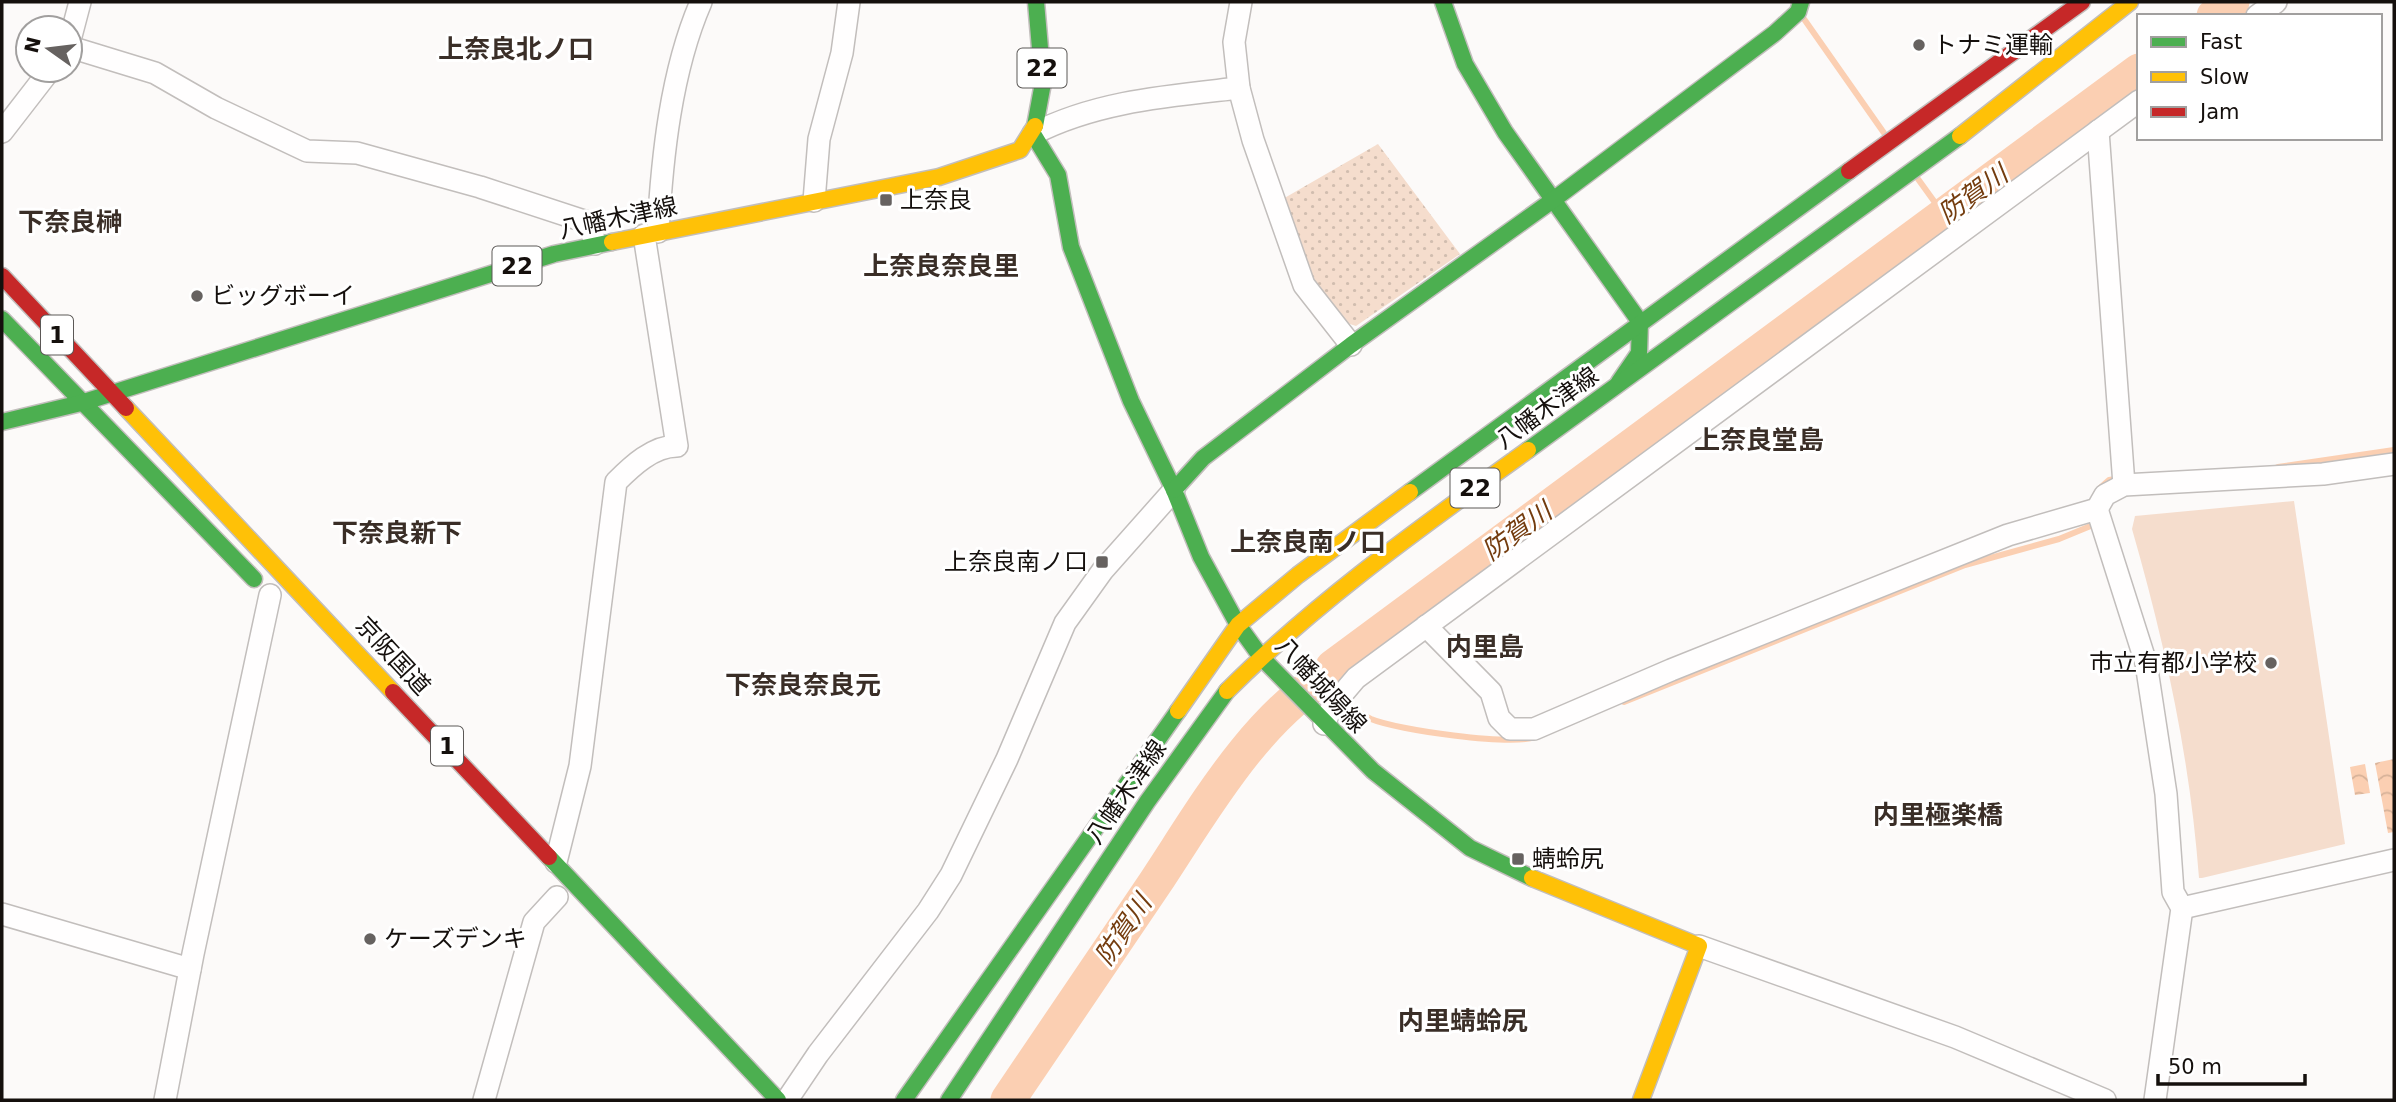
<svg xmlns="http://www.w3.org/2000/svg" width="2396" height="1102" font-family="'DejaVu Sans','Noto Sans JP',sans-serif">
<defs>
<pattern id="park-dots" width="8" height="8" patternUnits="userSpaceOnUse" patternTransform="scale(1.75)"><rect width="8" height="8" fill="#f5ddcd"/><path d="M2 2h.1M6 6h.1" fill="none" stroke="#d1bdaf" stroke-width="1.8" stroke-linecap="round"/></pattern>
<pattern id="water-waves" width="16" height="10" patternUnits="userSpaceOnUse" patternTransform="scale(1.75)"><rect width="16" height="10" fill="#fbcfb2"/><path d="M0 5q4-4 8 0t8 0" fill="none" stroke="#d6b198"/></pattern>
</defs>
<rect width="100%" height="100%" fill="#fcfaf9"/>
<!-- park -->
<path fill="url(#park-dots)" d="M1378 144 1460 254 1356 326C1309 314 1294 241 1281 200Z"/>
<!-- pitch -->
<path fill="#f5ddcd" d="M2294 501 2345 844 2202 878H2199C2190 758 2165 644 2132 529L2135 516Z"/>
<!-- water -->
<g fill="url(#water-waves)">
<polygon points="2394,759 2394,832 2388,833 2375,763"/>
<polygon points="2365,764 2370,793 2355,795 2350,767"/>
</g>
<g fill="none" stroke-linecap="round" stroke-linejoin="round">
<!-- stream -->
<g stroke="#fbcfb2" stroke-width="6">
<polyline points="1804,19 1884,133"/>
<polyline points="1918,179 1944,215"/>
<polyline points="2278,467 2394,450"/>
<polyline points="2100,488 2109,480 2121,478"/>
<path d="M1323 678C1338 694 1351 710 1371 719 1397 730 1511 746 1535 737"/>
<polyline points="1624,702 1965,565 2059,539 2093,525 2093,520"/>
</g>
<!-- river -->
<g stroke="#fbcfb2" stroke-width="35">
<polyline points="2214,16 2232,2"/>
<path d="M1008 1100C1057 1028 1106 956 1155 883 1204 809 1254 719 1332 672L1333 667 2139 71"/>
</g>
<!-- street casing -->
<g stroke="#c2bebc" stroke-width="24">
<g id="street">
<polyline points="1241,2 1234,42 1239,88 1253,140 1304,285 1351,345"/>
<polyline points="2257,16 2276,2"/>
<polyline points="70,40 80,2"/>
<polyline points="70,47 155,73 216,108 307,151 357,153 480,187 590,223 595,244"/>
<polyline points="2098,131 2124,485"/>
<polyline points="2,132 50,70"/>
<path d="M1033 134C1097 101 1169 96 1239 88"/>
<polyline points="814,201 819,139 842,53 849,2"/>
<path d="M658 232C662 157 671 71 701 2"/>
<polyline points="2097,509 2146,663 2166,794 2173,892 2182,908 2155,1100"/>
<polyline points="1426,626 1491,692 1499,718 1510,729 1534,729 1671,670 2008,535 2097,509 2105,495 2124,485 2323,474 2394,464"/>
<polyline points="1324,724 1333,705 1356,678 2139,101"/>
<path d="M556 862 580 766 616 482C632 466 653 446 677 446L644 235"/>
<polyline points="2182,908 2394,860"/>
<polyline points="2,914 190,969"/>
<polyline points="1699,946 1955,1037 2105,1100"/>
<polyline points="165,1100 193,954 270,595"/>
<polyline points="484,1100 534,922 557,897"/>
<polyline points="787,1100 818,1054 928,911 951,875 1007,759 1065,623 1103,570 1174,490"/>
</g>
</g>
<!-- fast casing -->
<g stroke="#c2bebc" stroke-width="19">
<g id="fast">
<polyline points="1443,2 1465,64 1505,132 1640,322 1639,353 1619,382"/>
<polyline points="1035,126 1043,83 1036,2"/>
<polyline points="1033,134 1058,175 1071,247 1131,401 1174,490 1201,557 1238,625 1261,657 1373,771 1470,848 1532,878"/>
<polyline points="2,319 254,579"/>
<polyline points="2,422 81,403 554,254 612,242"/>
<polyline points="1528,450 1960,136"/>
<polyline points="1174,490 1203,458 1351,345 1553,200 1775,33 1798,12 1801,2"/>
<polyline points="1410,492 1849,171"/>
<polyline points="549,857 778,1100"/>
<polyline points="904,1100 1178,711"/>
<polyline points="949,1100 1147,802 1227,691"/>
</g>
</g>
<!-- slow casing -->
<g stroke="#c2bebc" stroke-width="19">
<g id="slow">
<polyline points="1960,136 2130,2"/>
<polyline points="612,242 939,177 1020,150 1035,126"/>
<polyline points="126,408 393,692"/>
<path d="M1227 691C1319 599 1423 526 1528 450"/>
<polyline points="1178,711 1238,625 1298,575 1410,492"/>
<polyline points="1532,878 1699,946 1641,1100"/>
</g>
</g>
<!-- jam casing -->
<g stroke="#c2bebc" stroke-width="19">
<g id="jam">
<polyline points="1849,171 2082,2"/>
<polyline points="2,276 126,408"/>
<polyline points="393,692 549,857"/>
</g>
</g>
<!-- street -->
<use href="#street" stroke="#fffefe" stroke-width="21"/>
<!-- fast -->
<use href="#fast" stroke="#4caf50" stroke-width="16"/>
<!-- slow -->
<use href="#slow" stroke="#ffc107" stroke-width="16"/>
<!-- jam -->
<use href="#jam" stroke="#c62828" stroke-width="16"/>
</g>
<!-- markers -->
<g fill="#666260" stroke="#fff" stroke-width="2.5">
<circle cx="1919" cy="45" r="7"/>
<rect x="879" y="193" width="14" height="14" rx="3.5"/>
<circle cx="197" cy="296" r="7"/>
<rect x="1095" y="555" width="14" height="14" rx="3.5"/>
<circle cx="2271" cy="663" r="7"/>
<rect x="1511" y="852" width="14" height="14" rx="3.5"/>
<circle cx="370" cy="939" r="7"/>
</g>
<g text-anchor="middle" stroke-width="6" stroke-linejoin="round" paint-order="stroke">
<!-- shield labels -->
<g fill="#fff" stroke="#5b5856" stroke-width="2">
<rect x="1017.5" y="48.5" width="49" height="39" rx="5"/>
<rect x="492.5" y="246.5" width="49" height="39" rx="5"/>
<rect x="41" y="315.5" width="32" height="39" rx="5"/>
<rect x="1450.5" y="468.5" width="49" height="39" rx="5"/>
<rect x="431" y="726.5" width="32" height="39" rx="5"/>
</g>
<g font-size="23" font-weight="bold" fill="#15100d">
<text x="1042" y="76">22</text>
<text x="517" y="274">22</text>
<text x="57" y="343">1</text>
<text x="1475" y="496">22</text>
<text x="447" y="754">1</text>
</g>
<!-- poi labels -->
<g font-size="24" fill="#15100d" stroke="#fff" text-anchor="start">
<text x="1933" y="53">トナミ運輸</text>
<text x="900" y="208">上奈良</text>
<text x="211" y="304">ビッグボーイ</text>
<text x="1088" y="570" text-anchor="end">上奈良南ノ口</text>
<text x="2257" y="671" text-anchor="end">市立有都小学校</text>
<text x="1532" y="867">蜻蛉尻</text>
<text x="384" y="947">ケーズデンキ</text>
</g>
<!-- street labels -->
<g font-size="24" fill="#15100d" stroke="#fff">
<text transform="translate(618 218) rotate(-12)" y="8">八幡木津線</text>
<text transform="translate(1547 408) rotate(-36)" y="8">八幡木津線</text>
<text transform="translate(393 656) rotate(47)" y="8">京阪国道</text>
<text transform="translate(1321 685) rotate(47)" y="8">八幡城陽線</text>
<text transform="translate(1126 792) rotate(-55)" y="8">八幡木津線</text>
</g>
<!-- neighbourhood labels -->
<g font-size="26" font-weight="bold" fill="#3a2e27" stroke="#fff">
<text x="516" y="58">上奈良北ノ口</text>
<text x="70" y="231">下奈良榊</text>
<text x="941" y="275">上奈良奈良里</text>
<text x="1759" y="449">上奈良堂島</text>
<text x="397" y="542">下奈良新下</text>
<text x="1308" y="551">上奈良南ノ口</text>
<text x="1485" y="656">内里島</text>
<text x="803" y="694">下奈良奈良元</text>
<text x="1938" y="824">内里極楽橋</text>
<text x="1463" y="1030">内里蜻蛉尻</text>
</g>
<!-- water labels -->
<g font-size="26" font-style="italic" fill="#743c0e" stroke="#fff">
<text transform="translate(1973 194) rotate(-36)" y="9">防賀川</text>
<text transform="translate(1517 531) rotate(-36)" y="9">防賀川</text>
<text transform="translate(1123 930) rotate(-56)" y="9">防賀川</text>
</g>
</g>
<!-- border -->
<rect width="2396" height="1102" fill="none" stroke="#15100d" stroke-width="7"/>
<!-- legend -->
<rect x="2137" y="14" width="245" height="126" fill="#ffffff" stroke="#a19f9e" stroke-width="2"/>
<rect x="2151" y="37" width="35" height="10" fill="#4caf50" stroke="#a19f9e" stroke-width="2"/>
<text x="2200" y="49" font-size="21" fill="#15100d">Fast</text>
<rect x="2151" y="72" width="35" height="10" fill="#ffc107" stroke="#a19f9e" stroke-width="2"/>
<text x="2200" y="84" font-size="21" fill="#15100d">Slow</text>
<rect x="2151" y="107" width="35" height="10" fill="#c62828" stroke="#a19f9e" stroke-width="2"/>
<text x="2200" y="119" font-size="21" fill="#15100d">Jam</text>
<!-- north arrow -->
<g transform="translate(49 49) rotate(284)"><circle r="33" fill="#ffffff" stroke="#a19f9e" stroke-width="2"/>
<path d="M0-5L12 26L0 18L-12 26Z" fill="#666260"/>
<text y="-10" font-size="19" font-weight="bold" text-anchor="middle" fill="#15100d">N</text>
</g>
<!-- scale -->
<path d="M2158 1074v10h147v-10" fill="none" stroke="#15100d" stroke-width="3.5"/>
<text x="2168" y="1074" font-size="21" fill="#15100d" stroke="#ffffff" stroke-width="5" paint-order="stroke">50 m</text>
</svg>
